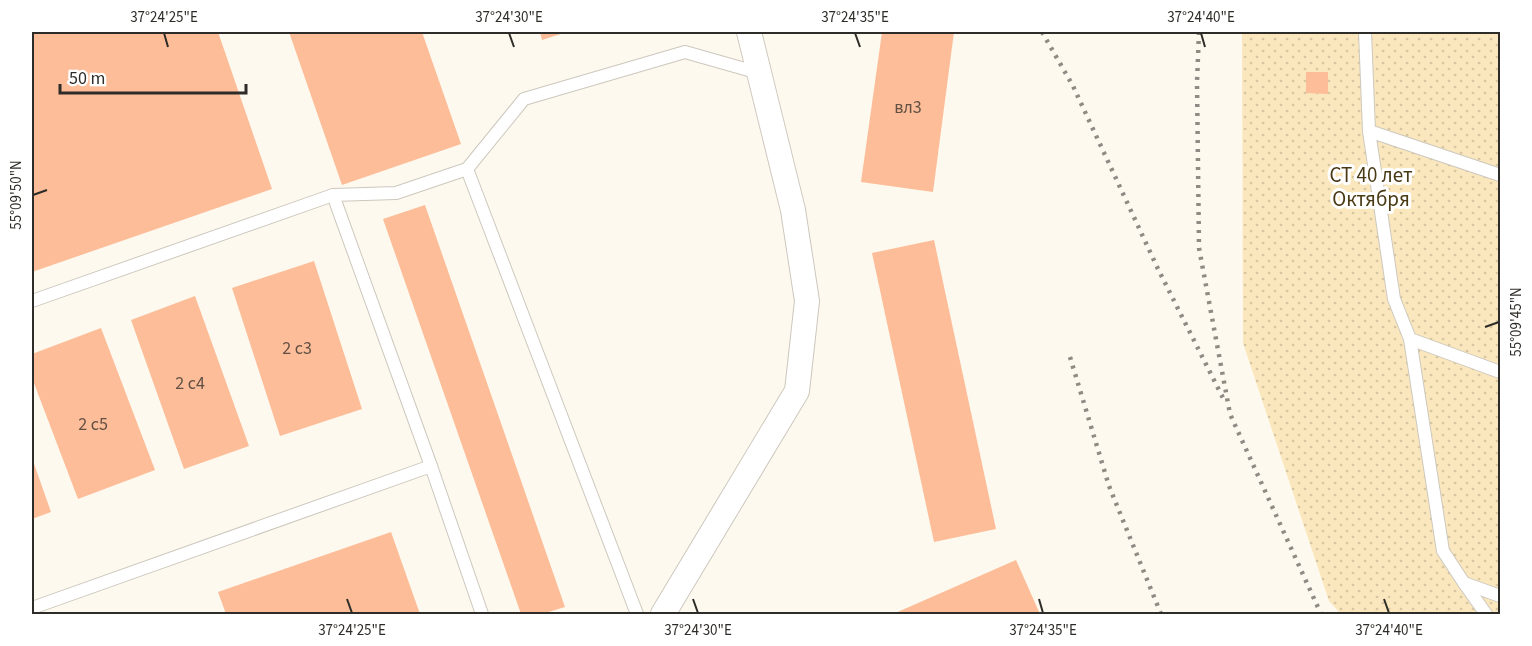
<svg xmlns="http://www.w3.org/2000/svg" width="1532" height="646" font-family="'Source Sans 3',sans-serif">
<defs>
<pattern id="garden-dots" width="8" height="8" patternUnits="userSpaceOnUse" patternTransform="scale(1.5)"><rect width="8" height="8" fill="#fbe7bd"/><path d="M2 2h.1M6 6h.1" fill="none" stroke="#d7c6a2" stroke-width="1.8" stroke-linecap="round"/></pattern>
</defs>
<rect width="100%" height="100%" fill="#fef9ef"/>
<!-- garden -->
<polygon fill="url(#garden-dots)" points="1242,32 1500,32 1500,614 1341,614 1329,601 1243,343"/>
<!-- building -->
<g fill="#fdbd98">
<polygon points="32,32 218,32 272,189 32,272"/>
<polygon points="289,32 422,32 461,144 342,185"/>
<polygon points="540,32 567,32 542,40"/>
<polygon points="882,32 954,32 933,192 861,182"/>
<polygon points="1306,72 1328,72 1328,94 1306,93"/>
<polygon points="425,205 565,607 542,614 521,614 383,219"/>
<polygon points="934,240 996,529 934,542 872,253"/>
<polygon points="314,261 362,409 280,436 232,288"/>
<polygon points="195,296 249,446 184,469 131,320"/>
<polygon points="101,328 155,470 78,499 32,378 32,354"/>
<polygon points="32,458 51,512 32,519"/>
<polygon points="391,532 420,614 226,614 218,592"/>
<polygon points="1016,560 1040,614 893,614"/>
</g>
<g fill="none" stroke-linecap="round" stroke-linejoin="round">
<!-- lane casing -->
<g stroke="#cdc8be" stroke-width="14">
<g id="lane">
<polyline points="1365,32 1369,131 1394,299 1410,339 1443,551 1464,583 1500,596"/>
<polyline points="1369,131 1500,175"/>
<polyline points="32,301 333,195 396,193 467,169"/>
<polyline points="1410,339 1500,372"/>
<polyline points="431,466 482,614"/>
<polyline points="1464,583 1486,614"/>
<polyline points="32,608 431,466 333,195"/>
<polyline points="637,614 467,169 524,99 685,52 759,73"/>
</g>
</g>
<!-- street casing -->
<g stroke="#cdc8be" stroke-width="26">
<polyline id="street" points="663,614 797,391 807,301 793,210 749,32"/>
</g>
<!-- lane -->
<use href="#lane" stroke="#fff" stroke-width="12"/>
<!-- street -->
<use href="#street" stroke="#fff" stroke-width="24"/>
<!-- rail -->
<g stroke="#8e8a84" stroke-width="4.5" stroke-dasharray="3 6" stroke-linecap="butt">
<polyline points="1042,32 1073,86 1158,269 1224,400"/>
<polyline points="1199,32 1197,82 1199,248 1230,414 1321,614"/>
<polyline points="1070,357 1109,486 1161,614"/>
</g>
</g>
<!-- ticks -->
<path fill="none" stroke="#2e2c28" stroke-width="2" d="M164 33 168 47M509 33 514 47M855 33 860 47M1201 33 1205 47M33 195 47 190M1485 327 1499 322M347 599 352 613M693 599 698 613M1039 599 1043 613M1384 599 1389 613"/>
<g text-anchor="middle" stroke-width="6" stroke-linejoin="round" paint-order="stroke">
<!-- number labels -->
<g font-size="18" fill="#625044">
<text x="908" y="113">вл3</text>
<text x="297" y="354">2 с3</text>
<text x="190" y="389">2 с4</text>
<text x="93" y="430">2 с5</text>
</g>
<!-- park labels -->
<g font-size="21" fill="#493915" stroke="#fff">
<text x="1371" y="182">СТ 40 лет<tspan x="1371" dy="24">Октября</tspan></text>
</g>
</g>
<!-- border -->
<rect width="1532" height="646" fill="none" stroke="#ffffff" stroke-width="66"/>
<!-- scale -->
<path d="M60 84v9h186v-9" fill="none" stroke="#2e2c28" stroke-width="3"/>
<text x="69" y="84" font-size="18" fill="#2e2c28" stroke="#ffffff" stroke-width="4.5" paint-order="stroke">50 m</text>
<rect x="33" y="33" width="1466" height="580" fill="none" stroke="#2e2c28" stroke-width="2"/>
<g font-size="15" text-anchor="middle" fill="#2e2c28">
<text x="164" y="22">37°24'25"E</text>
<text x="509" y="22">37°24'30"E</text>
<text x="855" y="22">37°24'35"E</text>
<text x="1201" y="22">37°24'40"E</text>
<text transform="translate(16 195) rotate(-90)" y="5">55°09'50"N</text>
<text transform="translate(1516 322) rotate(-90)" y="5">55°09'45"N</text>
<text x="352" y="635">37°24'25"E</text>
<text x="698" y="635">37°24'30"E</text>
<text x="1043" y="635">37°24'35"E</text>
<text x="1389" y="635">37°24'40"E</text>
</g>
</svg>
